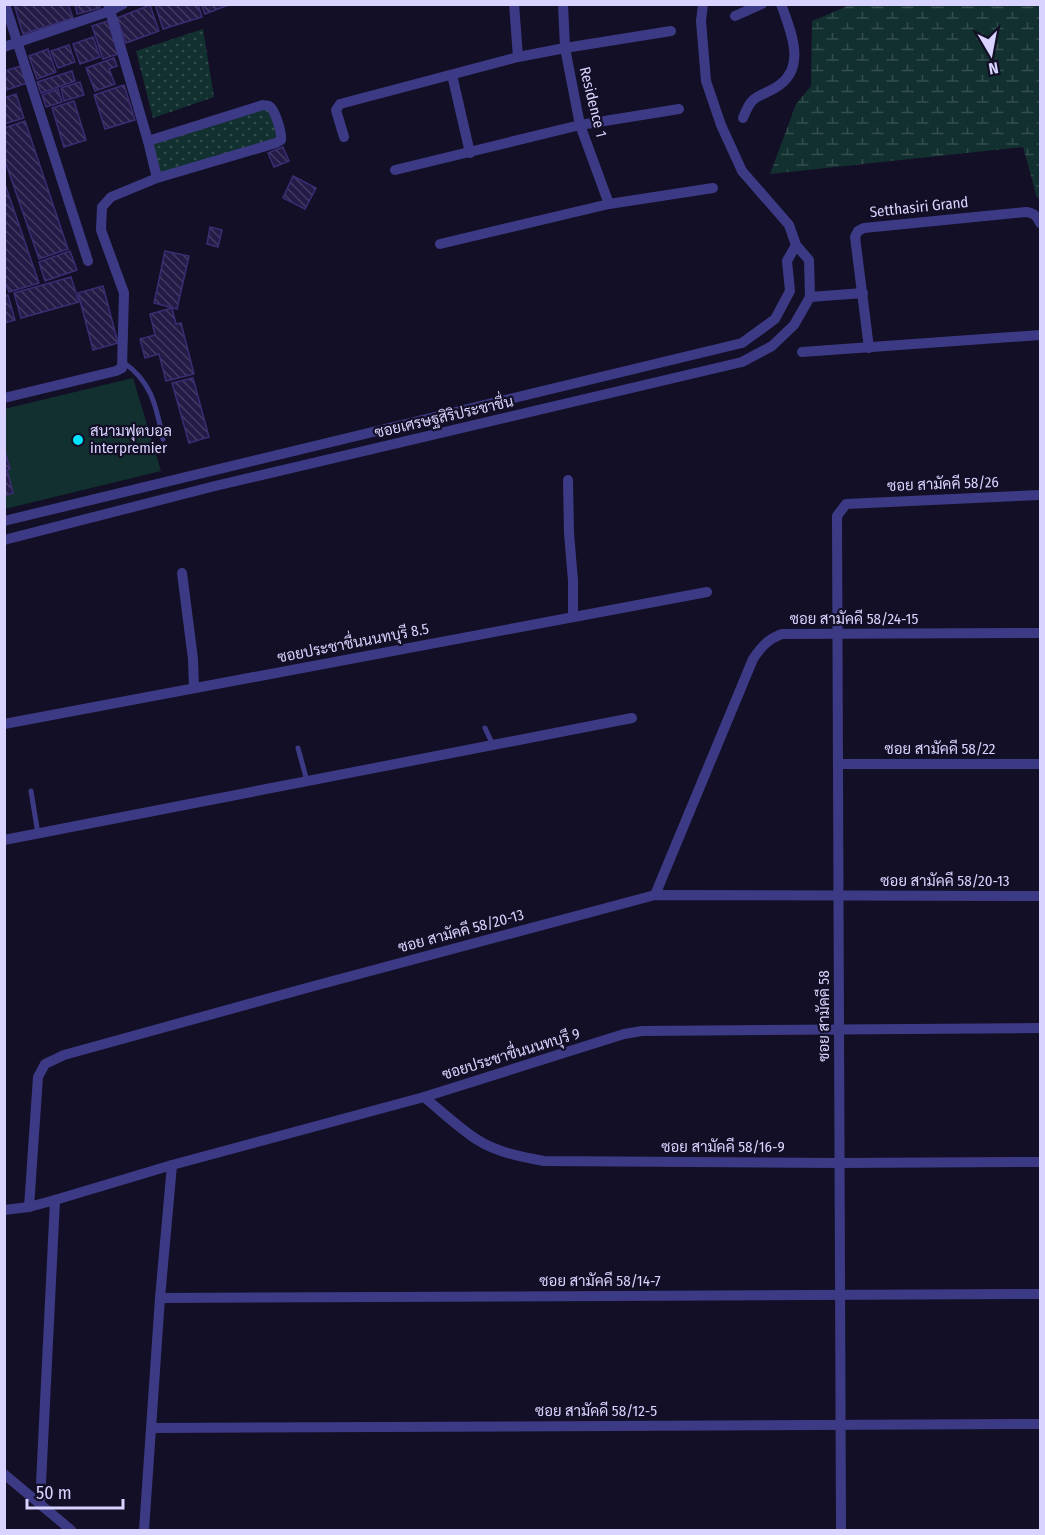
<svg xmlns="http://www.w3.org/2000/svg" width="1045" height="1535" font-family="'Fira Sans Condensed',Sarabun,sans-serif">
<defs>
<pattern id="grass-dots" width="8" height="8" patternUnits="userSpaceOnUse" patternTransform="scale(1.5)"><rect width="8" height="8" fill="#12302f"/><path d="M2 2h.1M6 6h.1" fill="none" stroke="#344d4e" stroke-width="1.8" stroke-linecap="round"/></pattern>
<pattern id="wetland-marsh" width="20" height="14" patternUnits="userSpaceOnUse" patternTransform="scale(1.5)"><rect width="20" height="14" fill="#12302f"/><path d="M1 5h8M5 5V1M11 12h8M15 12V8" fill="none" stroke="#344d4e"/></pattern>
<pattern id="building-back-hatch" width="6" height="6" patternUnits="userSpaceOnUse" patternTransform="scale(1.5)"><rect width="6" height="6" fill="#241b47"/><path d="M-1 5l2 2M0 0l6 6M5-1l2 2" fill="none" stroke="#433b63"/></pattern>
</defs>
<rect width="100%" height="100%" fill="#130f26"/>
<!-- grass -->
<g fill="url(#grass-dots)">
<polygon points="203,29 214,97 153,118 136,51"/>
<polygon points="270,102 282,139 158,176 148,139"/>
</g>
<!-- wetland -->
<polygon fill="url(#wetland-marsh)" points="850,5 1040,5 1040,197 1037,198 1023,147 770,174 796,104 811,86 812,21"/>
<!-- pitch -->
<polygon fill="#12302f" points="133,378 161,471 5,509 4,409"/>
<!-- building -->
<g fill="url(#building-back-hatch)" stroke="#3b2d73" stroke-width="1.5">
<polygon points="14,4 68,4 73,18 23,34"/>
<polygon points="75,4 99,4 100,8 77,14"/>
<polygon points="155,4 198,4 202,17 163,29"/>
<polygon points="201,4 231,4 205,14"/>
<polygon points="150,5 159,31 126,43 117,18"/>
<polygon points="108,21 118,54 103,59 92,26"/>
<polygon points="93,37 100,57 80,64 73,44"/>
<polygon points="69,45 75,62 58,68 51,51"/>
<polygon points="48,49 56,72 37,79 29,56"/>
<polygon points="114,58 117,66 109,69 115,84 95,91 86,68"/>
<polygon points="21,66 27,83 6,90 4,84 4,71"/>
<polygon points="72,71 75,81 41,93 37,82"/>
<polygon points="80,82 84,95 64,101 61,88"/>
<polygon points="124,85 135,120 105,129 94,95"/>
<polygon points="58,89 62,102 46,107 42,95"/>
<polygon points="16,94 24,118 4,124 4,98"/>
<polygon points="74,101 86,140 64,147 52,108"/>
<polygon points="25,121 68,249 39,259 4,158 4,128"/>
<polygon points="283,147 289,161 274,167 268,153"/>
<polygon points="293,176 316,188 305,209 283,198"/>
<polygon points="4,181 39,283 9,292 4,279"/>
<polygon points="210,227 222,230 218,247 207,244"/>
<polygon points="70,251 77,270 45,281 39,262"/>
<polygon points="165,251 189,256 177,309 154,303"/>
<polygon points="71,277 79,302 21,318 14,293"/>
<polygon points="103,286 118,343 93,350 78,293"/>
<polygon points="8,295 15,320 4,323 4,296"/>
<polygon points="172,308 176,324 181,323 194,374 166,381 159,354 145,358 140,339 155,335 150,314"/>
<polygon points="193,378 209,437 189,443 172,383"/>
<polygon points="6,455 10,469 7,470 13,493 4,496 4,456"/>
</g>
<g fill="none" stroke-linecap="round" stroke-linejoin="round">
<!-- lane -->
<g stroke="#3d3a85" stroke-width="5">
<path d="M123 362C152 382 156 406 163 439"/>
<polyline points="485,728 493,745"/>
<polyline points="298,748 307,781"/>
<polyline points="31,791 38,834"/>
</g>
<!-- street -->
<g stroke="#3d3a85" stroke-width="10">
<polyline points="5,4 88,261"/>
<polyline points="108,4 148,141"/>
<polyline points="514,4 518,57"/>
<polyline points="563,4 565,48 580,125 609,204"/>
<polyline points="735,16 762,4"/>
<polyline points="4,47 110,11 123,4"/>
<polyline points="452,75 470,153"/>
<path d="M743 118C752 95 755 99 775 88 808 69 791 32 781 4"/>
<polyline points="344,137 336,110 340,104 518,57 565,48 671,31"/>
<polyline points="395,170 580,125 679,109"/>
<polyline points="440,244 609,204 713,188"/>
<polyline points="810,297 863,293"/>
<path d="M869 348 855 237 858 231 864 228 1026 212C1034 213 1037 216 1040 223"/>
<polyline points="802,352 1040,335"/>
<path d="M4 398 116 371 122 368 124 293 101 230 102 207 111 197 157 178 276 143 281 140C282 133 275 109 269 106 267 105 265 106 263 105L148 141 157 178"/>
<polyline points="568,480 569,533 573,581 573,617"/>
<polyline points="4,521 742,343 775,319 790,291 787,261 796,245"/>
<polyline points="4,540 215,486 742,362 772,346 794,325 810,297 809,260 796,245 789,225 742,171 721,125 706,81 701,21 703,4"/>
<polyline points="182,573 193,659 194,688"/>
<polyline points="4,724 707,592"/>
<polyline points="839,764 1040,764"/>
<polyline points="4,840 632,718"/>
<path d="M655 895 753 659C761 647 768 639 782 634L1040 633"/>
<path d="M424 1097C441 1111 458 1127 476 1139 496 1152 521 1157 544 1161L839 1163 1040 1162"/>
<polyline points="29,1207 38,1077 45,1064 64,1055 314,986 655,895 1040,896"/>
<polyline points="4,1210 29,1207 55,1200 172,1165 424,1097 624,1034 642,1031 1040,1028"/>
<polyline points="160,1298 1040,1294"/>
<polyline points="151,1428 1040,1424"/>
<polyline points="4,1474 71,1530"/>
<polyline points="40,1504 55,1200"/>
<polyline points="144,1530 160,1298 172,1165"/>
<polyline points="841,1530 837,516 846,504 1040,495"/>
</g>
</g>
<!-- markers -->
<circle fill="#00e5ff" stroke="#130f26" stroke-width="2" cx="78" cy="440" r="6"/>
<g text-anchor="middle" stroke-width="4.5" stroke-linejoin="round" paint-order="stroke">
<!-- street labels -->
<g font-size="15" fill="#d9d4ff" stroke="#130f26">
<text transform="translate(593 102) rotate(76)" y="5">Residence 1</text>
<text transform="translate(919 207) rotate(-6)" y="5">Setthasiri Grand</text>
<text transform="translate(444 417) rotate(-13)" y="5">ซอยเศรษฐสิริประชาชื่น</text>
<text transform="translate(943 484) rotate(-2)" y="5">ซอย สามัคคี 58/26</text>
<text x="854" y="624">ซอย สามัคคี 58/24-15</text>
<text transform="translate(353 643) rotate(-11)" y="5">ซอยประชาชื่นนนทบุรี 8.5</text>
<text x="940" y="754">ซอย สามัคคี 58/22</text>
<text x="945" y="886">ซอย สามัคคี 58/20-13</text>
<text transform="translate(461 931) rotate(-15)" y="5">ซอย สามัคคี 58/20-13</text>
<text transform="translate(824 1016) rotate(-90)" y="5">ซอย สามัคคี 58</text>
<text transform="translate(511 1054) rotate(-17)" y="5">ซอยประชาชื่นนนทบุรี 9</text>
<text x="723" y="1152">ซอย สามัคคี 58/16-9</text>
<text x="600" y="1286">ซอย สามัคคี 58/14-7</text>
<text x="596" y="1416">ซอย สามัคคี 58/12-5</text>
</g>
<!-- poi labels -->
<g font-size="15" fill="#d9d4ff" stroke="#130f26" text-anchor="start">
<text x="90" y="436">สนามฟุตบอล<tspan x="90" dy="17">interpremier</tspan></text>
</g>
</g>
<!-- border -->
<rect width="1045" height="1535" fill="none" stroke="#d9d4ff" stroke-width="12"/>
<!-- north arrow -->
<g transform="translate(991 54) rotate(170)" stroke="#130f26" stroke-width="4.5" paint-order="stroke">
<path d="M0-4.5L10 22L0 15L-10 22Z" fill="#d9d4ff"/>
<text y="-9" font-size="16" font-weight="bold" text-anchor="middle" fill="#d9d4ff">N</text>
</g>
<!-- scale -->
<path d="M27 1499v9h96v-9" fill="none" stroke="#d9d4ff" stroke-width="3"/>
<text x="36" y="1499" font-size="18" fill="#d9d4ff" stroke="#130f26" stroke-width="4.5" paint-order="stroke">50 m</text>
</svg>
